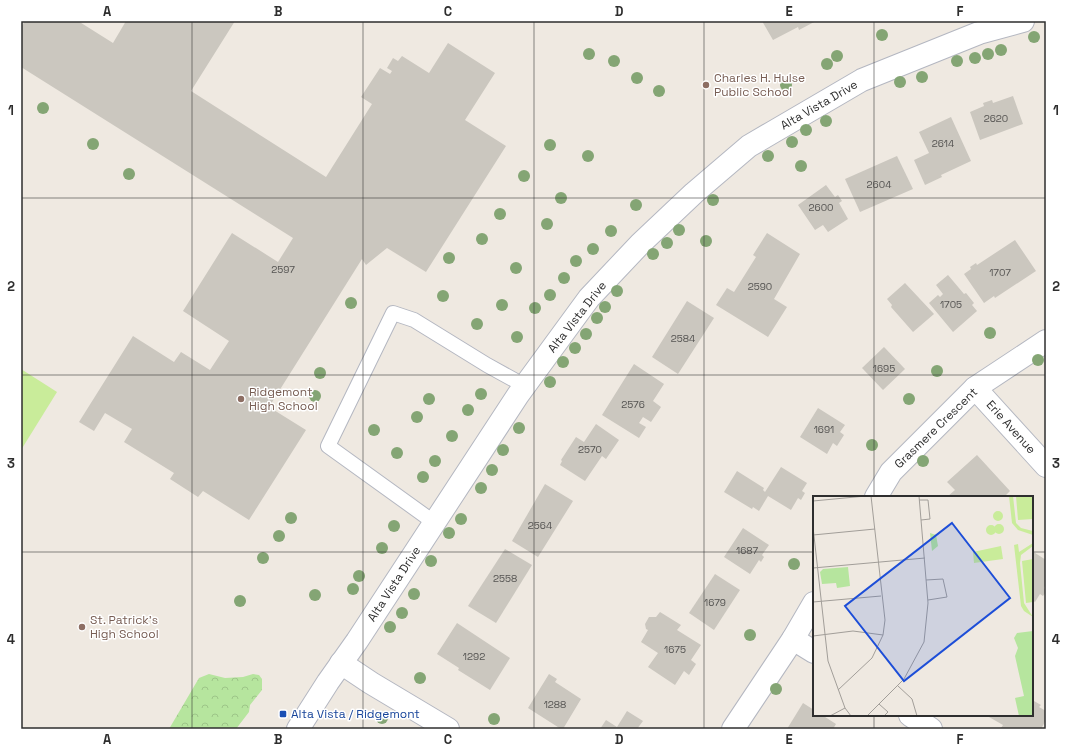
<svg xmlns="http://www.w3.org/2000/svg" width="1067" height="750" font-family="'Space Grotesk',sans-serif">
<defs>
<pattern id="forest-crowns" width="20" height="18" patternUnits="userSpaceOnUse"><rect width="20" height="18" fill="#b6e59e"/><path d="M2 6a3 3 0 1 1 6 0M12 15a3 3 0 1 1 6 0" fill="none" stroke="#9dc588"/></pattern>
</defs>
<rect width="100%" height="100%" fill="#efe9e1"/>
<!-- forest -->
<polygon fill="url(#forest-crowns)" points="209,674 225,678 243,677 253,674 259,675 262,679 262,690 250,705 249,712 236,729 169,729 199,678"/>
<!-- pitch -->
<polygon fill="#c9ec9a" points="21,369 57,392 21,450"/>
<!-- building -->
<g fill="#cbc7bf">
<polygon points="25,21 78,21 113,43 126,21 235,21 191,91 326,177 372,104 361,97 380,68 390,74 392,71 387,68 393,58 398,61 402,56 429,73 448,43 495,73 465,120 506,146 426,272 387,248 366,265 362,259 269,407 306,430 249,520 203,491 198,497 170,479 174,473 124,442 132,429 105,413 94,431 79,422 133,336 174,362 181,352 210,370 229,341 183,311 232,233 278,262 293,238 21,67 21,27"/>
<polygon points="762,21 816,21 799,30 798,27 773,40"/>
<polygon points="1013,96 1023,124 980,140 970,112 984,106 983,103 992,100 993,103"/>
<polygon points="951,117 971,161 941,175 942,177 925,185 914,160 929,153 919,132"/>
<polygon points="897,156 913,189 860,212 845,179"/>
<polygon points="826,185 835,197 838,195 842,201 839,203 848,219 828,232 823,225 815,230 798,205"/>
<polygon points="767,233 800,254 774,299 787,307 768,337 716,305 727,288 734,292 756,257 753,255"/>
<polygon points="1015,240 1036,271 995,298 994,296 984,303 964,274 971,269 970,267 976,263 977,265"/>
<polygon points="948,275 964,294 966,293 974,303 972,305 977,311 953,332 929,303 938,295 940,297 943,294 936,285"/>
<polygon points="905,283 934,314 913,332 891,307 892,305 887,299"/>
<polygon points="687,301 714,318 678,374 652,357"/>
<polygon points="884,347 905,369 883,390 862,368"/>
<polygon points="634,364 664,384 653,401 661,407 651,422 643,417 639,423 646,427 639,438 602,415"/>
<polygon points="818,408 845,425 840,432 844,435 837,446 833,443 827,454 800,437"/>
<polygon points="596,424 619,440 606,459 602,456 585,481 560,465 562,461 561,460 576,437 584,442"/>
<polygon points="977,455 1010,491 1004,497 947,497 955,490 947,482"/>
<polygon points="781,467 807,483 802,491 805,493 801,500 798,498 791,510 768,496 759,511 753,507 752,509 724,492 737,471 764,488 763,490 765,492"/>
<polygon points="545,484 573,501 538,557 512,541"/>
<polygon points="743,528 769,545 762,555 764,557 761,562 759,560 750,574 724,557"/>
<polygon points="505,549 532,565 496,623 468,606"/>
<polygon points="1032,551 1046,560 1046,584 1044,588 1046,590 1046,592 1043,596 1040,594 1035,602 1032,600"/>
<polygon points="715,574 740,590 714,630 689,613"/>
<polygon points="660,612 681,625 677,630 701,645 691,660 696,664 689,675 684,671 675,685 648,667 658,653 641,642 648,630 646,629 645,624 649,617 656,617"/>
<polygon points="457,623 510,658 490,690 458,670 459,668 437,654"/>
<polygon points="549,674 557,679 555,682 581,699 563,729 561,729 528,708"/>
<polygon points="1034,701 1041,705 1039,707 1046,711 1046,720 1041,729 1002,729 1001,728 1003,725 989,717 990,715 1032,715 1032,702 1033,703"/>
<polygon points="803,703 814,710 814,715 822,715 836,724 833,729 787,729"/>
<polygon points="627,711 643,721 637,729 600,729 606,720 617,727"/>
</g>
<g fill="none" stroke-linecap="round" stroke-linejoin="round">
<!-- lane casing -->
<g stroke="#b4b7c1" stroke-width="16">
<polyline id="lane" points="435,523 328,446 393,313 414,320 487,365 525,386"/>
</g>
<!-- street casing -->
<g stroke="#b4b7c1" stroke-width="24">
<g id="street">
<polyline points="975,388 1046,466"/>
<polyline points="876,497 891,472 975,388 1046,341"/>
<polyline points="793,639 814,652"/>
<polyline points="341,663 371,683 448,729"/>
<polyline points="910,715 931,729"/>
<polyline points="733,729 793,639 814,603"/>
</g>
</g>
<!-- secondary casing -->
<g stroke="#b4b7c1" stroke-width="24">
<polyline id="secondary" points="298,729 328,682 357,641 518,395 589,298 640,244 694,193 749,146 773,132 862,80 979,33 1023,21"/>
</g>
<!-- lane -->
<use href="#lane" stroke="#fff" stroke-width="14"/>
<!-- street -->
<use href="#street" stroke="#fff" stroke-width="22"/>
<!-- secondary -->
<use href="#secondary" stroke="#fff" stroke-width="22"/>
</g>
<!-- trees -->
<g fill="#84a574">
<circle cx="882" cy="35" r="6"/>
<circle cx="1034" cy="37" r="6"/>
<circle cx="1001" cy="50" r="6"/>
<circle cx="589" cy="54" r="6"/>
<circle cx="988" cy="54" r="6"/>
<circle cx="837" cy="56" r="6"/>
<circle cx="975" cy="58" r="6"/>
<circle cx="614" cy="61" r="6"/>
<circle cx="957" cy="61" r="6"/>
<circle cx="827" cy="64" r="6"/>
<circle cx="922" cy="77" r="6"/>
<circle cx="637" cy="78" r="6"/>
<circle cx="900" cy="82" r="6"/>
<circle cx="786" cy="85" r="6"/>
<circle cx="659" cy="91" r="6"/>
<circle cx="43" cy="108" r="6"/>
<circle cx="826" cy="121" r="6"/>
<circle cx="806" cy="130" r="6"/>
<circle cx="792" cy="142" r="6"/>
<circle cx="93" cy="144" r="6"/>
<circle cx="550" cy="145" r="6"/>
<circle cx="588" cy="156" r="6"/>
<circle cx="768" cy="156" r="6"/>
<circle cx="801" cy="166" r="6"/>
<circle cx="129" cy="174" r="6"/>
<circle cx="524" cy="176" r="6"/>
<circle cx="561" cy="198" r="6"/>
<circle cx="713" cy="200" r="6"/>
<circle cx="636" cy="205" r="6"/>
<circle cx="500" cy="214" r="6"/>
<circle cx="547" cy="224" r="6"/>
<circle cx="679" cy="230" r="6"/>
<circle cx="611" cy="231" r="6"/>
<circle cx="482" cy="239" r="6"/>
<circle cx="706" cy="241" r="6"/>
<circle cx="667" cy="243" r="6"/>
<circle cx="593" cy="249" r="6"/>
<circle cx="653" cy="254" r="6"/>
<circle cx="449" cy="258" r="6"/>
<circle cx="576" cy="261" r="6"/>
<circle cx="516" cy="268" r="6"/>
<circle cx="564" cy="278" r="6"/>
<circle cx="617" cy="291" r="6"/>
<circle cx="550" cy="295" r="6"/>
<circle cx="443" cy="296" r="6"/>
<circle cx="351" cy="303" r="6"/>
<circle cx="502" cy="305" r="6"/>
<circle cx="605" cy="307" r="6"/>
<circle cx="535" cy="308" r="6"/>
<circle cx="597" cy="318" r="6"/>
<circle cx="477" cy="324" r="6"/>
<circle cx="990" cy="333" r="6"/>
<circle cx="586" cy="334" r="6"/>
<circle cx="517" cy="337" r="6"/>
<circle cx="575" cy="348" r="6"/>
<circle cx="1038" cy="360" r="6"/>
<circle cx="563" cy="362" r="6"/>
<circle cx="937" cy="371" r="6"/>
<circle cx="320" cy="373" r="6"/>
<circle cx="550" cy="382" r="6"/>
<circle cx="481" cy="394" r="6"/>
<circle cx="315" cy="396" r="6"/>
<circle cx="429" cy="399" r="6"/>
<circle cx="909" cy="399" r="6"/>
<circle cx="468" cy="410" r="6"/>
<circle cx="417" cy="417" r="6"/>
<circle cx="519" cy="428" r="6"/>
<circle cx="374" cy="430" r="6"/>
<circle cx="452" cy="436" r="6"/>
<circle cx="872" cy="445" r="6"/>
<circle cx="503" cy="450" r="6"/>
<circle cx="397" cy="453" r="6"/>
<circle cx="435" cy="461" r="6"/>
<circle cx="923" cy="461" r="6"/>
<circle cx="492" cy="470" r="6"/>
<circle cx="423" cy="477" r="6"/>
<circle cx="481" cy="488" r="6"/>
<circle cx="291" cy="518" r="6"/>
<circle cx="461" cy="519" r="6"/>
<circle cx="394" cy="526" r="6"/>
<circle cx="449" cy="533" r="6"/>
<circle cx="279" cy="536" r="6"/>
<circle cx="382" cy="548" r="6"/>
<circle cx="263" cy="558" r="6"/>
<circle cx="431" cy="561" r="6"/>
<circle cx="794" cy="564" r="6"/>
<circle cx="359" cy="576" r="6"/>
<circle cx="353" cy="589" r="6"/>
<circle cx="414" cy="594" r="6"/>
<circle cx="315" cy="595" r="6"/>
<circle cx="240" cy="601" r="6"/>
<circle cx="402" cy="613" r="6"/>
<circle cx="390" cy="627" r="6"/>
<circle cx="750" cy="635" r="6"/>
<circle cx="420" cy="678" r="6"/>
<circle cx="776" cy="689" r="6"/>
<circle cx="382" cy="718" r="6"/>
<circle cx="494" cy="719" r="6"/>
</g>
<!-- grid -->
<path fill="none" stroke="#2e2e2e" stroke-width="1" stroke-opacity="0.55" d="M192 21V729M363 21V729M534 21V729M704 21V729M874 21V497M21 198H1046M21 375H1046M21 552H814M1032 552H1046M874 715V729"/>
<!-- markers -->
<g fill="#8d6e63" stroke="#fff" stroke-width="1.5">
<circle cx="706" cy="85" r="4"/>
<circle cx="241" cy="399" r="4"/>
<circle cx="82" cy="627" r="4"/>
</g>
<rect fill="#1a4fb4" stroke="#fff" stroke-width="1.5" x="279" y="710" width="8" height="8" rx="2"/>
<g text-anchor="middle" stroke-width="3" stroke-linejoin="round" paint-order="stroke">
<!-- number labels -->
<g font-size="10" fill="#555452">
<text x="996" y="122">2620</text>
<text x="943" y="147">2614</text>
<text x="879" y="188">2604</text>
<text x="821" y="211">2600</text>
<text x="283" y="273">2597</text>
<text x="1000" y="276">1707</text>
<text x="760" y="290">2590</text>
<text x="951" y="308">1705</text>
<text x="683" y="342">2584</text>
<text x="884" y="372">1695</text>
<text x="633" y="408">2576</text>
<text x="824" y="433">1691</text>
<text x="590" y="453">2570</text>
<text x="540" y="529">2564</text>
<text x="747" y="554">1687</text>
<text x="505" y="582">2558</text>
<text x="715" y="606">1679</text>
<text x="675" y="653">1675</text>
<text x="474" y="660">1292</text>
<text x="555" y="708">1288</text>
</g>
<!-- education labels -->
<g font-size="12" fill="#785e54" stroke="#fff" text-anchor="start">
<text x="714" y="82">Charles H. Hulse<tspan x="714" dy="14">Public School</tspan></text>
<text x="249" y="396">Ridgemont<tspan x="249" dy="14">High School</tspan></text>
<text x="90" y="624">St. Patrick's<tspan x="90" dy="14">High School</tspan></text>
</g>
<!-- street labels -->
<g font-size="12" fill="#2e2e2e" stroke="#fff">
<text transform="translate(819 105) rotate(-30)" y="4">Alta Vista Drive</text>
<text transform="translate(577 317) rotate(-52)" y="4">Alta Vista Drive</text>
<text transform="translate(1011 427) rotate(48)" y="4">Erie Avenue</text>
<text transform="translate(936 428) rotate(-44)" y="4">Grasmere Crescent</text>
<text transform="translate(394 584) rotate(-57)" y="4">Alta Vista Drive</text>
</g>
<!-- transit labels -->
<g font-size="12" fill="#164399" stroke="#fff" text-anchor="start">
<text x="291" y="718">Alta Vista / Ridgemont</text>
</g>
</g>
<!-- overview -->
<g transform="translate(813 496)">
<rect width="220" height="220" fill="#efe9e1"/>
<path d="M117 37 123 39 125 50 119 55ZM220 135V220H206L202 202 211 200 202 160 205 152 201 142 204 137Z" fill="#b6e59e"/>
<path d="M35 71 37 90 24 92 23 87 9 88 7 76 10 73Z" fill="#b6e59e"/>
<path d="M196 0H200L203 27 208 32 220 35V39L205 34 199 27ZM203 0H220V23L205 24ZM180 20a5 5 0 1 1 10 0a5 5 0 1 1-10 0ZM181 33a5 5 0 1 1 10 0a5 5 0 1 1-10 0ZM173 34a5 5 0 1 1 10 0a5 5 0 1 1-10 0ZM220 47V50L208 59 207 67 211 107 220 121 211 115 208 110 201 49 205 48 206 56ZM188 50 190 63 161 67 160 56ZM220 63V106L213 107 209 65Z" fill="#c9ec9a"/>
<path fill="none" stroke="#a29e99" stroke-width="1" d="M106 4H115L117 23 108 24M0 5 53 0M0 31 15 165 32 212 38 220M0 39 62 33M0 72 112 62M113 84 130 83 134 101 115 104M0 106 68 100M0 140 40 135 70 139M85 190 99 203 104 220M25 194 59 162 70 139 72 124 58 0M66 208 75 216 71 220M17 220 32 212M54 220 91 183 111 146 115 107 106 0"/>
<path fill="#1d4ed8" fill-opacity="0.15" stroke="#1d4ed8" stroke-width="2" d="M139 27 197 102 91 185 32 110Z"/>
<rect width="220" height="220" fill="none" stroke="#2e2e2e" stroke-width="2"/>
</g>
<!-- border -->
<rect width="1067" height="750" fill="none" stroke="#ffffff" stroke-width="44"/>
<rect x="22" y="22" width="1023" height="706" fill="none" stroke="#2e2e2e" stroke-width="1.5"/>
<g font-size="13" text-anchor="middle" font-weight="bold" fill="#2e2e2e">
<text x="107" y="16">A</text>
<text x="278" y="16">B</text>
<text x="448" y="16">C</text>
<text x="619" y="16">D</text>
<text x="789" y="16">E</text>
<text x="960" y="16">F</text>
<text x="11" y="115">1</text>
<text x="1056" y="115">1</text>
<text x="11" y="291">2</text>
<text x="1056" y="291">2</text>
<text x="11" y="468">3</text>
<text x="1056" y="468">3</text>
<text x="11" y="644">4</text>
<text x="1056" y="644">4</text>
<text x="107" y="744">A</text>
<text x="278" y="744">B</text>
<text x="448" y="744">C</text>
<text x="619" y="744">D</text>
<text x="789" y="744">E</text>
<text x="960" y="744">F</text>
</g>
</svg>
